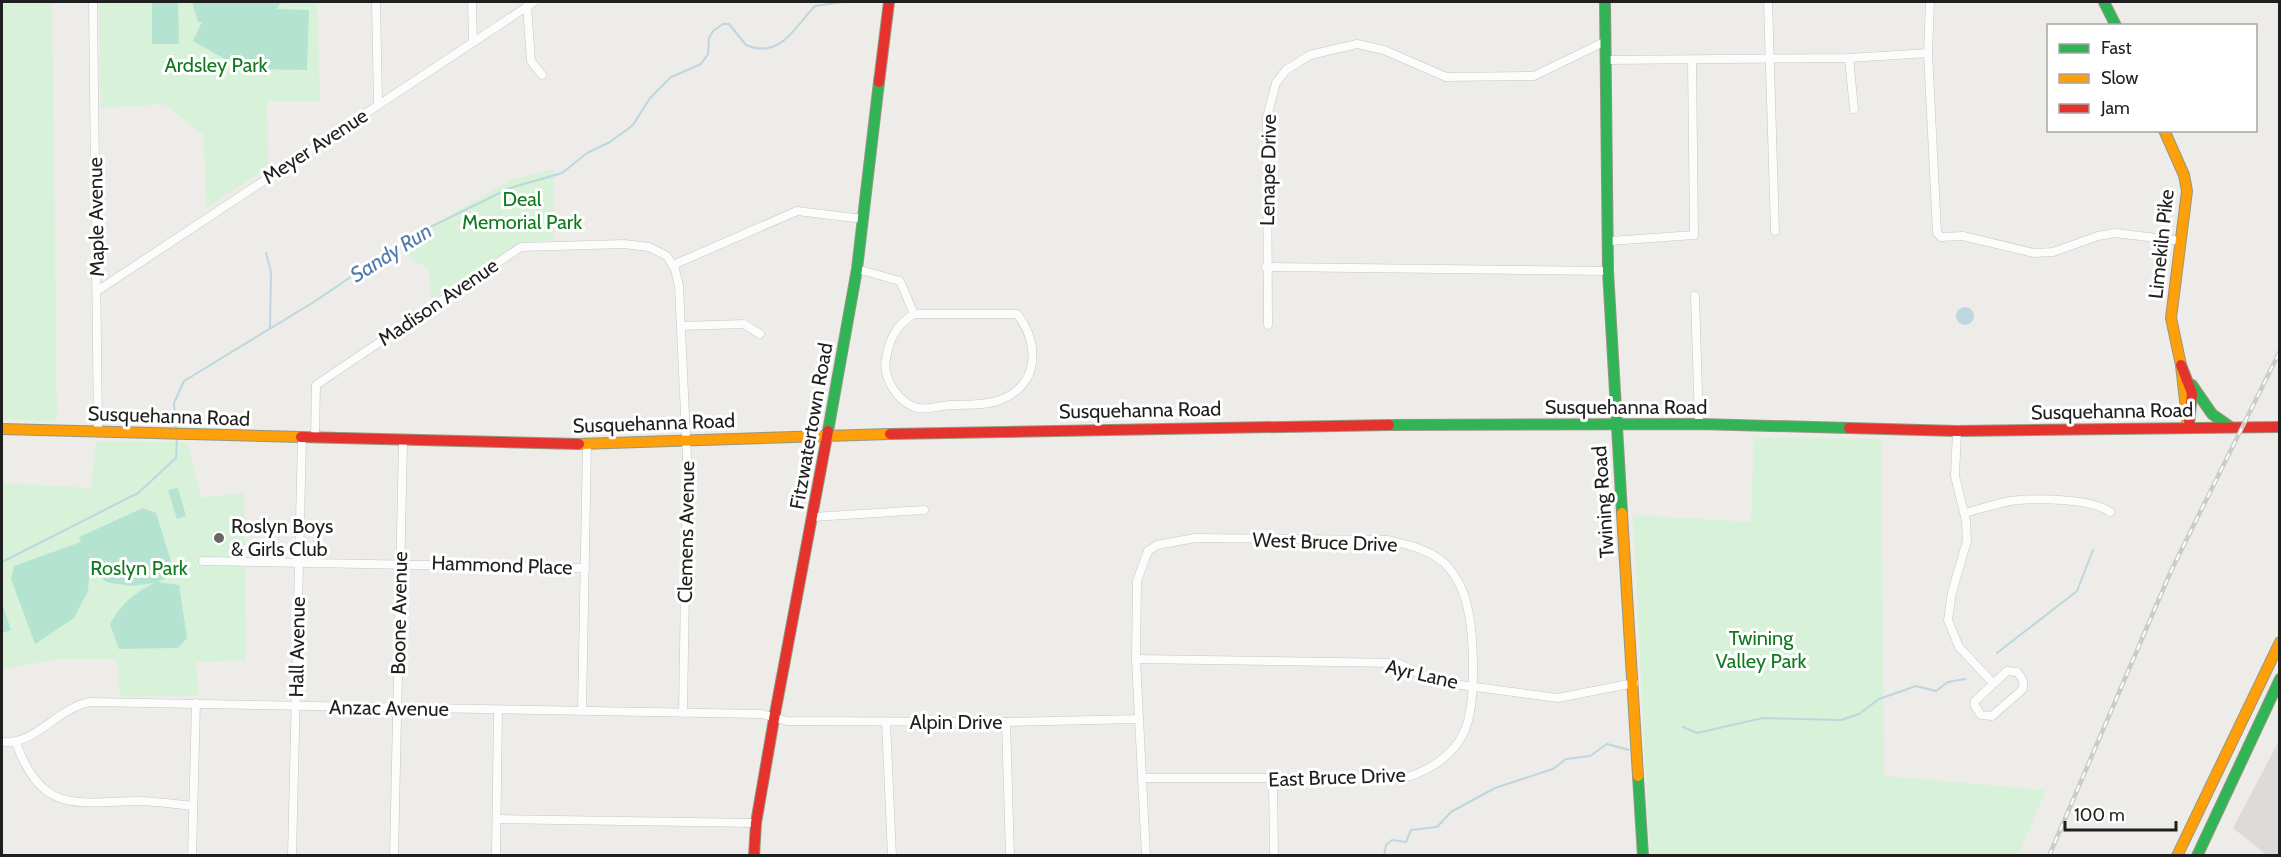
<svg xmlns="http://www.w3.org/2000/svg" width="2281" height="857" font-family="Cabin,sans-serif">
<rect width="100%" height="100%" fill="#edece8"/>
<!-- residential -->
<polygon fill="#dcdbd9" points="2279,741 2279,855 2267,855 2233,828"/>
<!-- park -->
<g fill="#d7f2d8">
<polygon points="2,2 52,2 57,421 2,420"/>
<polygon points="99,2 317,2 320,101 267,101 268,167 206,208 204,135 164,104 101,108"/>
<polygon points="554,169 554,240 522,242 431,299 429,270 399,250 460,209 514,179"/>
<polygon points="1754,437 1881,439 1884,776 2046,790 2018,855 1650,855 1633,515 1751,522"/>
<polygon points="96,441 187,442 201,498 244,493 246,660 196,662 199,695 120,697 117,659 55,659 2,670 2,483 91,488"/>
</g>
<!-- pitch -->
<g fill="#b5e3d1">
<polygon points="152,2 178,2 179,44 152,44"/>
<polygon points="192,2 281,2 277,9 309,10 307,70 243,69 193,41 202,22 198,22"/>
<polygon points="178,488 186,516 177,519 168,490"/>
<path d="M143 508 156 513 175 574 158 582 179 585 187 638 178 648 119 649 110 624C123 602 132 595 154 583L130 586 106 582 90 564 88 591 74 618 35 644 11 579 14 566 81 542 79 537Z"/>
<polygon points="2,603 11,630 2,633"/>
</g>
<!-- water -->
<circle fill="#bdd6df" cx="1965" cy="316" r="9"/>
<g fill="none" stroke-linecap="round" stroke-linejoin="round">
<!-- stream -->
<g stroke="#bdd6df" stroke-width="2">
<polyline points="266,253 271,272 270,328"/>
<path d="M176 430 174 403 184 381 317 300 406 239 510 188 562 173 587 153 610 142 633 125 650 98 671 77 701 64 708 54 709 38 713 31 723 24H729L746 45C781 60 796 25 815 6L843 2"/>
<polyline points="2,562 138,493 176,458 177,438"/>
<polyline points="1997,653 2077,591 2093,550"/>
<polyline points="1683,727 1697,733 1763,718 1841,720 1859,714 1879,699 1916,686 1936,691 1948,682 1965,679"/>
<polyline points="1384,856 1386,845 1392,840 1406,842 1411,830 1437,827 1451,812 1495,788 1553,769 1566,759 1590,756 1607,744 1629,750"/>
</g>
<!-- street casing -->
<g stroke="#c6c6c4" stroke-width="9">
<g id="street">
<polyline points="93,2 98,432"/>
<polyline points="376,2 378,104"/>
<polyline points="472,2 473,42"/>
<polyline points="1768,2 1775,231"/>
<polyline points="1930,2 1928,53 1937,233 1941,237 1963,236 2034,253 2053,252 2098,236 2115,233 2181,241"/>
<polyline points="527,6 531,61 542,75"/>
<polyline points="1849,58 1854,109"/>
<polyline points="1606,60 1849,58 1928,53"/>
<polyline points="1610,241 1694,235 1692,60"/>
<polyline points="673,265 797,211 863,219"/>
<polyline points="1266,267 1608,271"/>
<path d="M857 269 900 281 914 314H1017C1040 343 1040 385 1000 400 986 406 966 404 950 405 940 406 923 411 914 407 897 400 882 377 886 359 889 340 896 325 914 314"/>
<polyline points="97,291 534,2"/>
<polyline points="1695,296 1699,424"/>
<polyline points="1268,325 1267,117 1276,83 1286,70 1310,55 1357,44 1384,50 1446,77 1534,76 1606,41"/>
<polyline points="681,326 744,324 760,334"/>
<polyline points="1957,431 1955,476 1966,521 1967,541 1952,592 1948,620 1959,647 1993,683"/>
<polyline points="315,438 316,385 521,247 624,244 649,247 667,256 675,269 679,286 687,458 683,713"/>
<path d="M1965 513C1980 509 1995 504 2010 501 2034 498 2092 498 2110 512"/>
<polyline points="813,517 924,510"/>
<polyline points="203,561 585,568"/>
<polyline points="1136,659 1397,663 1438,682 1558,698 1634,683"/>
<path d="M2007 671 2017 672C2023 678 2025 683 2022 690L1992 716 1981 715 1975 706V701Z"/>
<polyline points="582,710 587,444"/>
<polyline points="886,722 892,856"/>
<polyline points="1006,722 1010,856"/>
<path d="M2 742C36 745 57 708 90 702L762 714 787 721 1006 722 1139 719"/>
<path d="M16 743C42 812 72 803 136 801 155 801 174 804 192 806"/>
<path d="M1143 778H1405C1430 770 1453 756 1464 732 1477 705 1474 634 1467 605 1464 592 1457 578 1449 568 1434 550 1409 545 1387 540L1195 538 1157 545 1148 551 1137 581 1136 659 1146 856"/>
<polyline points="1273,780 1274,856"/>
<polyline points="498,819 756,823"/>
<polyline points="192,856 196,703"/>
<polyline points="292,856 302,438"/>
<polyline points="394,856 403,442"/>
<polyline points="496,856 498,710"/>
</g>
</g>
<!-- fast casing -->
<g stroke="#949780" stroke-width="12">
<g id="fast">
<polyline points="1605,2 1608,271 1622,513"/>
<polyline points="2104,2 2116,26"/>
<polyline points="2192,385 2212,414 2229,426"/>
<polyline points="1389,425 1699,424 1849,428"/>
<polyline points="828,431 857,269 879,82"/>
<polyline points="1638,776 1643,856"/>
<polyline points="2197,856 2280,679"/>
</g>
</g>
<!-- slow casing -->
<g stroke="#949780" stroke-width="12">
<g id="slow">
<polyline points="2164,130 2184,175 2187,191 2171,318 2181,365 2188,427"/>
<polyline points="2,429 301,437"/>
<polyline points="579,444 890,434"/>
<polyline points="1622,513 1638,776"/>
<polyline points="2177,856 2280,642"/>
</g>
</g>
<!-- jam casing -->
<g stroke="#949780" stroke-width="12">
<g id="jam">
<polyline points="879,82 889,2"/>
<polyline points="2181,365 2192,393 2189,424"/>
<polyline points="1849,428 1957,431 2280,427"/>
<polyline points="890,434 1389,425"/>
<polyline points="301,437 579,444"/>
<polyline points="754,856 756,823 774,719 828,431"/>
</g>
</g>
<!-- street -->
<use href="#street" stroke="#fcfcfc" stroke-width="8"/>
<!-- fast -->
<use href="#fast" stroke="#30b455" stroke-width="10"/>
<!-- slow -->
<use href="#slow" stroke="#ff9f0a" stroke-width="10"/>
<!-- jam -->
<use href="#jam" stroke="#e5322d" stroke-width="10"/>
<!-- rail casing -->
<g stroke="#cbcbca" stroke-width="4.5">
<polyline id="rail" points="2049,856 2171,571 2280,351"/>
</g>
<!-- rail -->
<use href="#rail" stroke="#fff" stroke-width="2" stroke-dasharray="7" stroke-linecap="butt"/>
</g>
<!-- markers -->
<circle fill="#676765" stroke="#fff" stroke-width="2" cx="219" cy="538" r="6"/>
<g text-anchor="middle" stroke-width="6" stroke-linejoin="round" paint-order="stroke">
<!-- park labels -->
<g font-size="20" fill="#107a1e" stroke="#fff">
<text x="216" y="72">Ardsley Park</text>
<text x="522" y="206">Deal<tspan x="522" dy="23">Memorial Park</tspan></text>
<text x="139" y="575">Roslyn Park</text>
<text x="1761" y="645">Twining<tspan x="1761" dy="23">Valley Park</tspan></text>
</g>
<!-- street labels -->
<g font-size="20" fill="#1f1f1f" stroke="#fff">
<text transform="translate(315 146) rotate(-33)" y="7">Meyer Avenue</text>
<text transform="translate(1268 170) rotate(-89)" y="7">Lenape Drive</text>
<text transform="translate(96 217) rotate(-91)" y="7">Maple Avenue</text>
<text transform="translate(2161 244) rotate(-84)" y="7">Limekiln Pike</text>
<text transform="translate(438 302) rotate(-34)" y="7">Madison Avenue</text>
<text x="1626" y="414">Susquehanna Road</text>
<text transform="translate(1140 410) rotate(-1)" y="7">Susquehanna Road</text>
<text transform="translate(2112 411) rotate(-1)" y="7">Susquehanna Road</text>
<text transform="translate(169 416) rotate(2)" y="7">Susquehanna Road</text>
<text transform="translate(654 423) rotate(-2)" y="7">Susquehanna Road</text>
<text transform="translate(811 426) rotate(-80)" y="7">Fitzwatertown Road</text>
<text transform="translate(1603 502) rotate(-94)" y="7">Twining Road</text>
<text transform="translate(686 532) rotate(-89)" y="7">Clemens Avenue</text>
<text transform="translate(1325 542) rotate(2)" y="7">West Bruce Drive</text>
<text transform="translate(502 565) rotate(2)" y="7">Hammond Place</text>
<text transform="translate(399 613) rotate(-89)" y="7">Boone Avenue</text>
<text transform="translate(297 647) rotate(-89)" y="7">Hall Avenue</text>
<text transform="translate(1422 674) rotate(13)" y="7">Ayr Lane</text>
<text transform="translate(389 708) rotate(1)" y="7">Anzac Avenue</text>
<text x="956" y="729">Alpin Drive</text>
<text transform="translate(1337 777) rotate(-2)" y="7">East Bruce Drive</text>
</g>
<!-- poi labels -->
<g font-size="20" fill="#1f1f1f" stroke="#fff" text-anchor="start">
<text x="231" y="533">Roslyn Boys<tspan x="231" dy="23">&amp; Girls Club</tspan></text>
</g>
<!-- water labels -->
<g font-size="21" font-style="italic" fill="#4f79ab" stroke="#fff">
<text transform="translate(391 253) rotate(-32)" y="7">Sandy Run</text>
</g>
</g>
<!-- border -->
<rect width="2281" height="857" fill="none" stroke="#1f1f1f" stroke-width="6"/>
<!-- legend -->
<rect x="2047" y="24" width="210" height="108" fill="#ffffff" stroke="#a5a5a5" stroke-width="1.5"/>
<rect x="2059" y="44" width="30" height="9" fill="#30b455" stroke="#a5a5a5" stroke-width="1.5"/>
<text x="2101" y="54" font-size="18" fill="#1f1f1f">Fast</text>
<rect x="2059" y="74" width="30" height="9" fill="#ff9f0a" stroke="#a5a5a5" stroke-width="1.5"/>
<text x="2101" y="84" font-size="18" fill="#1f1f1f">Slow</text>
<rect x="2059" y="104" width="30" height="9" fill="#e5322d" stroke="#a5a5a5" stroke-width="1.5"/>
<text x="2101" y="114" font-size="18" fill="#1f1f1f">Jam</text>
<!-- scale -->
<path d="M2065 821v9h111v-9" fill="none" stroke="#1f1f1f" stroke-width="3"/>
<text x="2074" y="821" font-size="18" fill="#1f1f1f" stroke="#ffffff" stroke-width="4.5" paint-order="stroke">100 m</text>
</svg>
